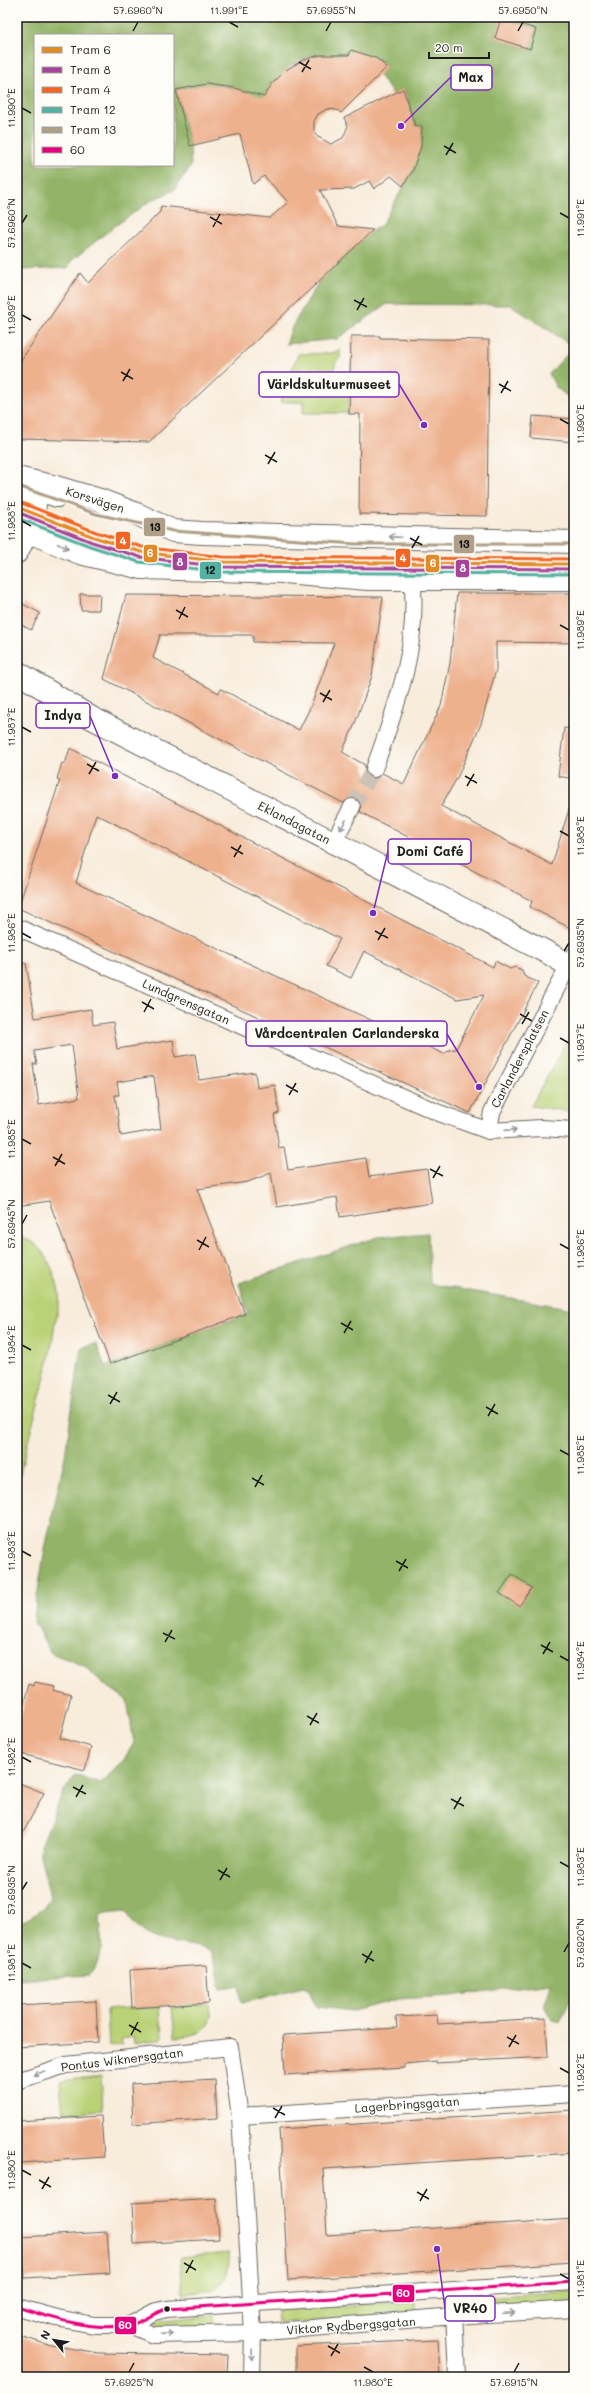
<svg xmlns="http://www.w3.org/2000/svg" width="591" height="2394" font-family="Mali,sans-serif">
<rect width="100%" height="100%" fill="#fdfcf7"/>
<filter id="ink" filterUnits="userSpaceOnUse"><feTurbulence type="fractalNoise" baseFrequency=".025" numOctaves="2"/><feDisplacementMap in="SourceGraphic" scale="8" xChannelSelector="R" yChannelSelector="G"/><feConvolveMatrix kernelMatrix="1 2 1 2 8 2 1 2 1" color-interpolation-filters="sRGB"/></filter>
<filter id="wash" filterUnits="userSpaceOnUse"><feTurbulence type="fractalNoise" baseFrequency=".012" numOctaves="4" result="noise"/><feDisplacementMap in="SourceGraphic" scale="16" xChannelSelector="R" yChannelSelector="G"/><feGaussianBlur stdDeviation="0.9" result="paint"/><feColorMatrix in="noise" values="0 0 0 0 0 0 0 0 0 0 0 0 0 0 0 0 0 1.4 0 .05"/><feComposite in="paint" operator="in"/></filter>
<g filter="url(#wash)">
<rect width="100%" height="100%" fill="#f8ecdb"/>
<!-- green -->
<g fill="#bad277" stroke="#6b774a">
<polygon points="340,349 340,358 335,363 333,386 348,388 348,413 303,413 303,402 280,402 298,354 334,353"/>
<polygon points="574,1028 574,1112 531,1106"/>
<path d="M17 1237C42 1239 55 1270 59 1293 61 1301 57 1314 55 1323 48 1379 28 1433 17 1488Z"/>
<path d="M209 2004C211 2008 211 2012 211 2016 208 2035 190 2036 175 2037L172 2007Z"/>
<polygon points="160,2007 162,2039 134,2043 133,2037 121,2039 122,2044 109,2047 107,2009"/>
<polygon points="101,2076 103,2110 63,2113 60,2081"/>
<path d="M229 2253C230 2269 227 2280 213 2290L183 2294 180 2257Z"/>
<polygon points="574,2291 574,2303 462,2309 460,2302 466,2298"/>
<polygon points="416,2301 416,2314 280,2323 276,2317 278,2310"/>
<polygon points="214,2315 215,2326 155,2328 155,2321"/>
</g>
<!-- forest -->
<g fill="#93b468" stroke="#586842" fill-rule="evenodd">
<path d="M17 17H574V402L556 387 549 374 574 347 511 305 387 304 337 339 286 344 293 325 320 280 373 230 381 226C399 194 420 165 422 126H414L408 100 404 89 393 94 379 75 387 67 372 56 365 67C353 64 331 55 320 55 292 56 271 82 261 105L250 103 247 92C218 82 206 84 176 90L190 146 191 166 174 190 152 200 115 226 71 261 68 268 20 270 17 268ZM501 18 536 29 530 49 495 38ZM35 35H173V165H35Z"/>
<path d="M428 1233 430 1284 574 1309V1999H570L560 2022 552 2020 545 2005 550 1983 450 1996 399 1999 353 2011 317 2007 308 1989 303 1987 242 2003 239 1986 221 1989 216 1964 211 1951C176 1938 147 1949 126 1911L106 1913 100 1916C101 1940 106 1957 89 1975L17 1979V1925L44 1909 50 1897 39 1851 62 1794 75 1775 101 1783 123 1761 134 1743 127 1700 104 1684 84 1666 51 1653 34 1622 36 1603 45 1549 65 1456 81 1348 96 1343 105 1366 248 1314 239 1283 378 1237Z"/>
</g>
<g id="blocks">
<!-- building -->
<g fill="#eeb18e" fill-rule="evenodd">
<polygon points="501,18 536,29 530,49 495,38"/>
<polygon points="351,50 376,58 387,67 341,113 337,110 327,109 318,114 314,121 314,131 318,137 331,144 343,138 348,126 344,118 403,89 415,126 422,126 421,146 413,170 403,186 391,176 374,189 369,181 354,189 320,190 338,226 373,230 149,442 17,439 17,366 80,273 88,283 160,212 161,206 270,218 288,202 264,176 253,184 240,134 190,146 176,90 207,84 234,88 264,97 272,84 286,70 303,60 320,55 349,55"/>
<polygon points="351,336 380,336 380,338 489,340 487,516 359,514 360,414 349,414"/>
<polygon points="533,416 574,419 574,442 531,438"/>
<path d="M457 593H574V643L496 642V670L481 724 457 778 441 806 552 865 570 806 574 807V930L530 907 532 901 360 812 361 806 357 799 351 798 343 803 104 679 126 595 383 597 372 676 354 726 342 752 365 765V771L370 778H376L382 773 404 784 441 706 450 663ZM160 635H253V642L334 643 311 706 299 730 221 689 219 693 153 658Z"/>
<polygon points="80,594 100,594 99,610 81,610"/>
<polygon points="23,604 40,613 31,630 17,622 17,615"/>
<polygon points="564,728 574,729 574,779 558,776"/>
<path d="M70 748 493 967 495 961 510 969 515 967 522 970 524 976 538 983 470 1113 18 908 60 780 57 779 62 763 65 764ZM96 814 340 939 326 966 351 978 364 951 457 999 484 995 456 1049 449 1050 444 1054 76 883Z"/>
<path d="M26 963 35 1018 91 1009 93 1025 113 1022 117 1049 173 1040 175 1057 195 1054 199 1080 255 1072 257 1088 275 1085 279 1113 274 1115 279 1148 284 1147 288 1170 366 1158 369 1177 427 1169 432 1203 340 1217 337 1197 277 1207 271 1173 248 1182 197 1189 245 1314 110 1364 49 1201 17 1206V964ZM72 1045 79 1098 39 1105 33 1064H37L34 1051ZM154 1076 161 1129 121 1136 115 1095H119L117 1082Z"/>
<polygon points="512,1574 532,1588 519,1606 499,1593"/>
<polygon points="35,1682 53,1686 52,1690 71,1695 60,1738 91,1747 85,1770 17,1753 17,1730 29,1684 34,1686"/>
<polygon points="17,1782 44,1793 17,1844"/>
<polygon points="206,1965 209,2003 132,2008 130,1970"/>
<polygon points="96,2001 98,2042 17,2047 17,2005"/>
<polygon points="437,2015 438,2024 546,2018 548,2057 436,2063 436,2061 404,2064 404,2068 285,2075 283,2035 397,2028 396,2017"/>
<polygon points="215,2079 217,2118 133,2124 131,2084"/>
<polygon points="574,2110 574,2153 323,2169 327,2235 574,2219 574,2262 288,2280 279,2129"/>
<polygon points="101,2116 104,2157 20,2163 17,2121"/>
<polygon points="216,2198 219,2239 134,2244 132,2203"/>
<polygon points="107,2232 110,2273 25,2278 22,2237"/>
<polygon points="17,2335 45,2344 99,2353 228,2355 227,2377 17,2377"/>
<polygon points="438,2340 440,2377 296,2377 296,2346"/>
</g>
</g>
</g>
<g filter="url(#ink)">
<use href="#blocks" fill-opacity="0" stroke="#69655f" stroke-width="1"/>
<g fill="none" stroke-linecap="round" stroke-linejoin="round">
<!-- street-tunnel -->
<polyline stroke="#ccc2b5" stroke-width="16" stroke-dasharray="16 8" stroke-linecap="butt" points="352,807 374,769"/>
<!-- street casing -->
<g stroke="#69655f" stroke-width="18">
<g id="street">
<path d="M374 769C396 708 420 645 412 578"/>
<polyline points="333,843 352,807"/>
<polyline points="17,927 439,1113 489,1131"/>
<polyline points="574,955 492,1112 489,1131 541,1128 574,1130"/>
<polyline points="17,2081 66,2065 230,2047 240,2116 253,2333 252,2377"/>
<polyline points="240,2116 574,2094"/>
<polyline points="453,2290 457,2377"/>
<polyline points="17,2307 57,2318 94,2325 130,2325 153,2335 253,2333 454,2316 574,2309"/>
<polyline points="130,2325 154,2312 166,2309 574,2282"/>
</g>
</g>
<!-- secondary casing -->
<g stroke="#69655f" stroke-width="24">
<g id="secondary">
<polyline points="17,478 56,487 100,500 139,515 173,531 202,533 574,542"/>
<path d="M17 505C30 494 41 489 57 496"/>
<polyline points="17,527 80,553 142,568 284,572 368,579 574,579"/>
<path d="M17 552C26 533 48 501 24 485"/>
<polyline points="17,672 90,717 550,954 574,969"/>
</g>
</g>
<!-- street -->
<use href="#street" stroke="#fff" stroke-width="16"/>
<!-- secondary -->
<use href="#secondary" stroke="#fff" stroke-width="22"/>
<!-- bus-1 casing -->
<g stroke="#fdfcf7" stroke-width="6">
<path id="bus-1" d="M17 2307C51 2318 94 2332 129 2325 142 2323 153 2313 166 2309L574 2282"/>
</g>
<!-- bus-1 -->
<use href="#bus-1" stroke="#e5007d" stroke-width="3"/>
<!-- tram-1 casing -->
<g stroke="#fdfcf7" stroke-width="6">
<polyline id="tram-1" points="17,507 94,537 141,552 223,562 574,564"/>
</g>
<!-- tram-2 casing -->
<g stroke="#fdfcf7" stroke-width="6">
<polyline id="tram-2" points="17,512 92,542 140,557 222,567 574,569"/>
</g>
<!-- tram-3 casing -->
<g stroke="#fdfcf7" stroke-width="6">
<polyline id="tram-3" points="19,502 96,532 142,547 223,557 574,559"/>
</g>
<!-- tram-4 casing -->
<g stroke="#fdfcf7" stroke-width="6">
<polyline id="tram-4" points="17,518 90,546 139,562 222,572 574,574"/>
</g>
<!-- tram-5 casing -->
<g stroke="#fdfcf7" stroke-width="6">
<polyline id="tram-5" points="21,487 96,514 173,531 356,544 574,544"/>
</g>
<!-- tram-1 -->
<use href="#tram-1" stroke="#e18b26" stroke-width="3"/>
<!-- tram-2 -->
<use href="#tram-2" stroke="#a54499" stroke-width="3"/>
<!-- tram-3 -->
<use href="#tram-3" stroke="#f26522" stroke-width="3"/>
<!-- tram-4 -->
<use href="#tram-4" stroke="#54b1a1" stroke-width="3"/>
<!-- tram-5 -->
<use href="#tram-5" stroke="#af9f88" stroke-width="3"/>
</g>
<!-- one-way arrows -->
<defs><path id="oneway-shaft" d="M-6 0H5M1.5-3L5.5 0L1.5 3" fill="none" stroke-width="1.6" stroke-linecap="round" stroke-linejoin="round"/></defs>
<g stroke="#999">
<use href="#oneway-shaft" transform="translate(395 537) rotate(-178)"/>
<use href="#oneway-shaft" transform="translate(63 546) rotate(23)"/>
<use href="#oneway-shaft" transform="translate(343 825) rotate(120)"/>
<use href="#oneway-shaft" transform="translate(511 1130) rotate(-4)"/>
<use href="#oneway-shaft" transform="translate(39 2073) rotate(161)"/>
<use href="#oneway-shaft" transform="translate(509 2313) rotate(-3)"/>
<use href="#oneway-shaft" transform="translate(167 2334) rotate(-2)"/>
<use href="#oneway-shaft" transform="translate(252 2355) rotate(91)"/>
</g>
</g>
<!-- ticks -->
<path fill="none" stroke="#1c1c1c" stroke-width="1.5" d="M229 22 238 27M133 31 138 22M326 31 331 22M518 31 523 22M299 62 311 69M302 72 309 60M22 108 31 113M444 146 456 153M446 155 453 143M560 213 569 218M210 217 222 224M22 223 27 215M213 227 220 214M354 300 367 307M357 310 364 298M22 315 31 320M121 372 133 379M123 381 130 369M499 384 511 391M501 393 508 381M560 419 569 424M265 455 277 462M268 464 275 452M22 521 31 526M410 538 422 545M412 548 419 536M176 610 188 617M179 619 185 607M560 625 569 630M320 693 332 700M323 702 330 690M22 727 31 732M87 764 99 771M89 774 96 762M465 776 477 783M467 786 474 774M560 831 569 836M231 847 243 854M234 857 241 845M375 931 388 938M22 933 31 938M378 940 385 928M564 951 569 943M142 1002 154 1009M144 1012 151 999M520 1014 532 1021M522 1024 529 1012M560 1038 569 1043M286 1085 298 1092M289 1095 296 1083M22 1139 31 1144M53 1157 65 1164M55 1166 62 1154M430 1169 443 1176M433 1178 440 1166M22 1224 27 1215M197 1240 209 1247M560 1244 569 1249M199 1250 206 1237M341 1323 353 1330M344 1333 351 1321M22 1345 31 1350M108 1395 120 1402M110 1404 117 1392M486 1407 498 1414M488 1416 495 1404M560 1450 569 1455M252 1478 264 1485M255 1487 262 1475M22 1551 31 1556M396 1561 408 1568M399 1571 406 1559M163 1633 175 1639M165 1642 172 1630M541 1645 553 1652M543 1654 550 1642M560 1656 569 1661M307 1716 319 1723M310 1725 317 1713M22 1757 31 1762M73 1787 86 1794M76 1797 83 1785M451 1799 464 1806M454 1809 461 1797M560 1862 569 1867M218 1870 230 1877M220 1880 227 1868M22 1890 27 1882M564 1952 569 1943M362 1954 374 1961M22 1963 31 1968M365 1963 372 1951M129 2025 141 2032M131 2035 138 2022M507 2037 519 2044M509 2047 516 2035M560 2068 569 2073M273 2108 285 2115M275 2118 282 2106M22 2170 31 2175M39 2180 51 2187M42 2189 49 2177M417 2192 429 2199M420 2201 427 2189M184 2263 196 2270M186 2273 193 2260M560 2274 569 2279M328 2346 340 2353M331 2356 338 2344M364 2367 373 2372M129 2372 134 2363M514 2372 519 2363"/>
<!-- markers -->
<circle fill="#1c1c1c" stroke="#fdfcf7" stroke-width="1.5" cx="167" cy="2309" r="3.5"/>
<g text-anchor="middle" stroke-width="3" stroke-linejoin="round" paint-order="stroke">
<!-- street labels -->
<g font-size="12" fill="#1c1c1c" stroke="#fdfcf7">
<text transform="translate(95 500) rotate(18)" y="4">Korsvägen</text>
<text transform="translate(294 823) rotate(27)" y="4">Eklandagatan</text>
<text transform="translate(186 1002) rotate(24)" y="4">Lundgrensgatan</text>
<text transform="translate(520 1059) rotate(-62)" y="4">Carlandersplatsen</text>
<text transform="translate(122 2060) rotate(-7)" y="4">Pontus Wiknersgatan</text>
<text transform="translate(407 2105) rotate(-4)" y="4">Lagerbringsgatan</text>
<text transform="translate(351 2326) rotate(-4)" y="4">Viktor Rydbergsgatan</text>
</g>
</g>
<!-- callouts -->
<path fill="none" stroke="#7b2cbf" stroke-width="1.5" d="M401 126L451 77M424 425L399 384M115 776L90 716M373 913L388 851M479 1087L447 1034M437 2249L445 2308"/>
<g fill="#7b2cbf" stroke="#fdfcf7" stroke-width="1.5">
<circle cx="401" cy="126" r="4"/>
<circle cx="424" cy="425" r="4"/>
<circle cx="115" cy="776" r="4"/>
<circle cx="373" cy="913" r="4"/>
<circle cx="479" cy="1087" r="4"/>
<circle cx="437" cy="2249" r="4"/>
</g>
<g fill="#fdfcf7" stroke="#7b2cbf" stroke-width="1.5">
<rect x="451" y="65" width="41" height="25" rx="4"/>
<rect x="259" y="372" width="140" height="25" rx="4"/>
<rect x="36" y="703" width="54" height="25" rx="4"/>
<rect x="388" y="839" width="83" height="25" rx="4"/>
<rect x="246" y="1021" width="201" height="25" rx="4"/>
<rect x="445" y="2296" width="50" height="25" rx="4"/>
</g>
<g font-size="13" text-anchor="middle" font-weight="bold" fill="#1c1c1c">
<text x="471" y="82">Max</text>
<text x="329" y="389">Världskulturmuseet</text>
<text x="63" y="720">Indya</text>
<text x="430" y="856">Domi Café</text>
<text x="347" y="1038">Vårdcentralen Carlanderska</text>
<text x="470" y="2313">VR40</text>
</g>
<g stroke="#fdfcf7" stroke-width="1.5">
<rect x="143" y="517" width="23" height="20" rx="4" fill="#af9f88"/>
<rect x="115" y="531" width="16" height="19" rx="4" fill="#f26522"/>
<rect x="453" y="534" width="22" height="20" rx="4" fill="#af9f88"/>
<rect x="143" y="544" width="15" height="19" rx="4" fill="#e18b26"/>
<rect x="395" y="548" width="16" height="20" rx="4" fill="#f26522"/>
<rect x="172" y="552" width="16" height="19" rx="4" fill="#a54499"/>
<rect x="425" y="554" width="15" height="19" rx="4" fill="#e18b26"/>
<rect x="455" y="559" width="15" height="19" rx="4" fill="#a54499"/>
<rect x="199" y="561" width="23" height="19" rx="4" fill="#54b1a1"/>
<rect x="392" y="2284" width="23" height="19" rx="4" fill="#e5007d"/>
<rect x="114" y="2316" width="23" height="19" rx="4" fill="#e5007d"/>
</g>
<g font-size="11" text-anchor="middle" font-weight="bold" fill="#fff">
<text x="123" y="545">4</text>
<text x="150" y="557">6</text>
<text x="403" y="562">4</text>
<text x="180" y="566">8</text>
<text x="433" y="567">6</text>
<text x="463" y="572">8</text>
<text x="403" y="2297">60</text>
<text x="125" y="2329">60</text>
</g>
<g font-size="11" text-anchor="middle" font-weight="bold" fill="#111">
<text x="155" y="531">13</text>
<text x="464" y="548">13</text>
<text x="210" y="574">12</text>
</g>
<!-- margin -->
<rect width="591" height="2394" fill="none" stroke="#fdfcf7" stroke-width="44"/>
<!-- legend -->
<rect x="34" y="34" width="140" height="132" fill="#fdfcf7" stroke="#a3a29f"/>
<rect x="42" y="47" width="20" height="6" fill="#e18b26" stroke="#a3a29f"/>
<text x="70" y="54" font-size="12" fill="#1c1c1c">Tram 6</text>
<rect x="42" y="67" width="20" height="6" fill="#a54499" stroke="#a3a29f"/>
<text x="70" y="74" font-size="12" fill="#1c1c1c">Tram 8</text>
<rect x="42" y="87" width="20" height="6" fill="#f26522" stroke="#a3a29f"/>
<text x="70" y="94" font-size="12" fill="#1c1c1c">Tram 4</text>
<rect x="42" y="107" width="20" height="6" fill="#54b1a1" stroke="#a3a29f"/>
<text x="70" y="114" font-size="12" fill="#1c1c1c">Tram 12</text>
<rect x="42" y="127" width="20" height="6" fill="#af9f88" stroke="#a3a29f"/>
<text x="70" y="134" font-size="12" fill="#1c1c1c">Tram 13</text>
<rect x="42" y="147" width="20" height="6" fill="#e5007d" stroke="#a3a29f"/>
<text x="70" y="154" font-size="12" fill="#1c1c1c">60</text>
<!-- north arrow -->
<g transform="translate(54 2340) rotate(300)" stroke="#fdfcf7" stroke-width="3" paint-order="stroke">
<path d="M0-3L7 15L0 10L-7 15Z" fill="#1c1c1c"/>
<text y="-6" font-size="11" font-weight="bold" text-anchor="middle" fill="#1c1c1c">N</text>
</g>
<!-- scale -->
<path d="M429 52v6h60v-6" fill="none" stroke="#1c1c1c" stroke-width="2"/>
<text x="435" y="52" font-size="12" fill="#1c1c1c" stroke="#fdfcf7" stroke-width="3" paint-order="stroke">20 m</text>
<rect x="22" y="22" width="547" height="2350" fill="none" stroke="#1c1c1c" stroke-width="1.5"/>
<g font-size="10" text-anchor="middle" fill="#1c1c1c">
<text x="138" y="14">57.6960°N</text>
<text x="229" y="14">11.991°E</text>
<text x="331" y="14">57.6955°N</text>
<text x="523" y="14">57.6950°N</text>
<text transform="translate(11 108) rotate(-90)" y="4">11.990°E</text>
<text transform="translate(580 218) rotate(-90)" y="4">11.991°E</text>
<text transform="translate(11 223) rotate(-90)" y="4">57.6960°N</text>
<text transform="translate(11 315) rotate(-90)" y="4">11.989°E</text>
<text transform="translate(580 424) rotate(-90)" y="4">11.990°E</text>
<text transform="translate(11 521) rotate(-90)" y="4">11.988°E</text>
<text transform="translate(580 630) rotate(-90)" y="4">11.989°E</text>
<text transform="translate(11 727) rotate(-90)" y="4">11.987°E</text>
<text transform="translate(580 836) rotate(-90)" y="4">11.988°E</text>
<text transform="translate(11 933) rotate(-90)" y="4">11.986°E</text>
<text transform="translate(580 943) rotate(-90)" y="4">57.6935°N</text>
<text transform="translate(580 1043) rotate(-90)" y="4">11.987°E</text>
<text transform="translate(11 1139) rotate(-90)" y="4">11.985°E</text>
<text transform="translate(11 1224) rotate(-90)" y="4">57.6945°N</text>
<text transform="translate(580 1249) rotate(-90)" y="4">11.986°E</text>
<text transform="translate(11 1345) rotate(-90)" y="4">11.984°E</text>
<text transform="translate(580 1455) rotate(-90)" y="4">11.985°E</text>
<text transform="translate(11 1551) rotate(-90)" y="4">11.983°E</text>
<text transform="translate(580 1661) rotate(-90)" y="4">11.984°E</text>
<text transform="translate(11 1757) rotate(-90)" y="4">11.982°E</text>
<text transform="translate(580 1867) rotate(-90)" y="4">11.983°E</text>
<text transform="translate(11 1890) rotate(-90)" y="4">57.6935°N</text>
<text transform="translate(580 1943) rotate(-90)" y="4">57.6920°N</text>
<text transform="translate(11 1963) rotate(-90)" y="4">11.981°E</text>
<text transform="translate(580 2073) rotate(-90)" y="4">11.982°E</text>
<text transform="translate(11 2170) rotate(-90)" y="4">11.980°E</text>
<text transform="translate(580 2279) rotate(-90)" y="4">11.981°E</text>
<text x="129" y="2386">57.6925°N</text>
<text x="373" y="2386">11.980°E</text>
<text x="514" y="2386">57.6915°N</text>
</g>
</svg>
